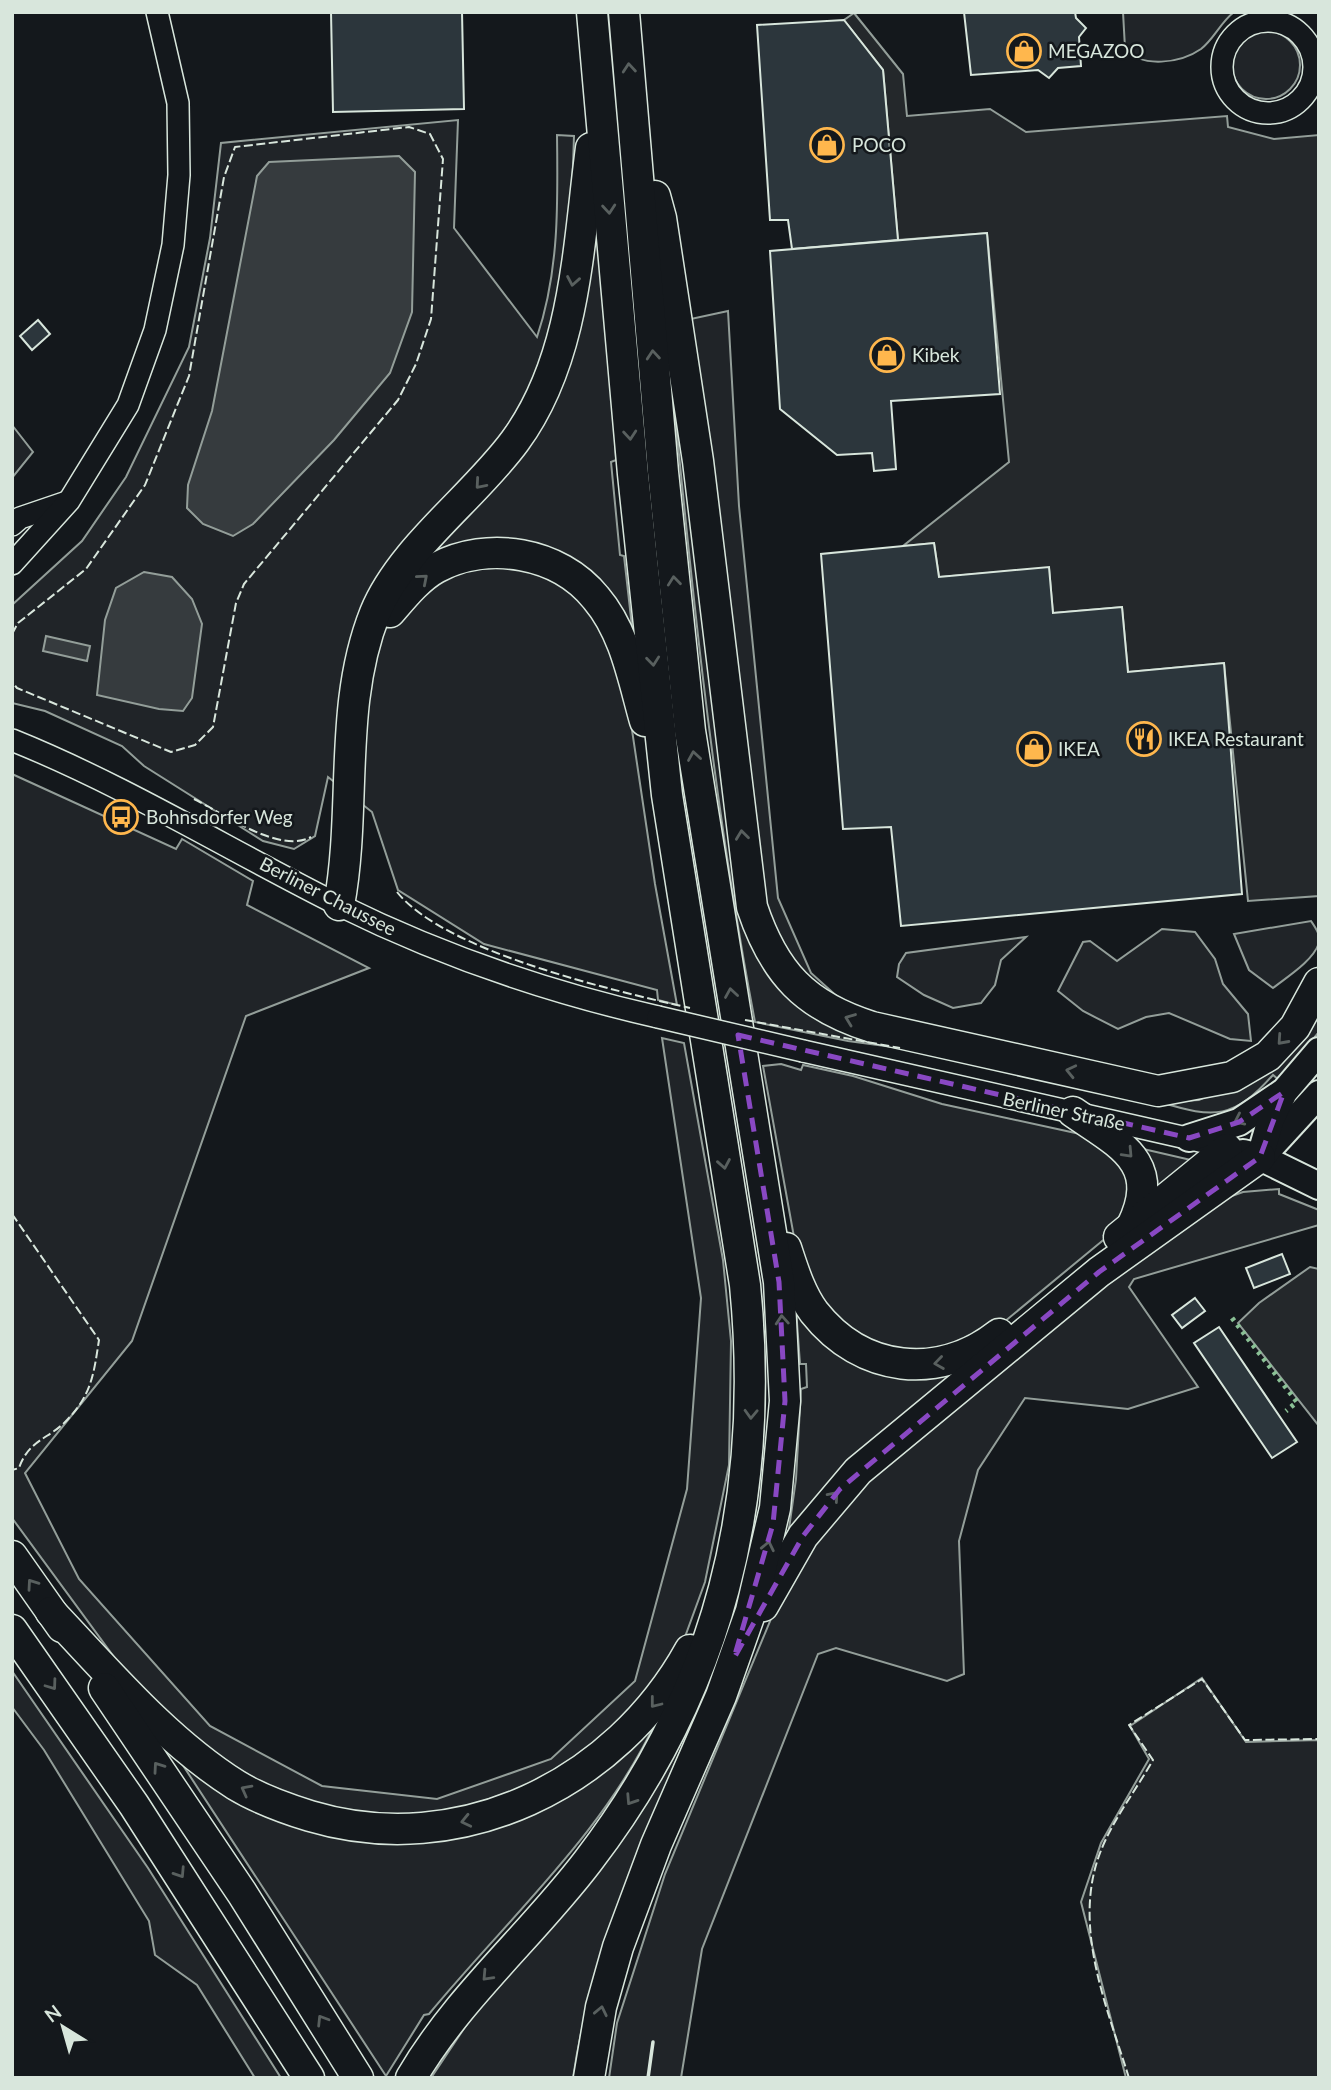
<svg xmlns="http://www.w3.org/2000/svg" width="1331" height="2090" font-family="Lato,sans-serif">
<rect width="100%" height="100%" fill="#14181c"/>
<!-- green -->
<g fill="#202428" stroke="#939e99" stroke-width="2">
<path d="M1123 12H1234C1220 23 1214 39 1201 49 1181 63 1141 69 1125 48Z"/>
<circle cx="1266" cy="65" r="34"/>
<path d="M458 120 454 228 537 337C559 272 558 204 557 135L574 136C571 223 569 319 525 397 496 449 456 491 415 535L437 579 499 562 572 586 622 663 655 884 677 1005 658 1000 657 990 484 944 398 890 372 812 328 777 315 836 294 849 263 841 144 766 122 746 45 711 12 703V605L82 541 126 477 189 347 210 238 221 143Z"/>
<path d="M592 203C610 287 612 375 616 460L611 462 620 555 624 556 632 627 601 587 551 554 417 568 517 454Z"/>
<path d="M665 311 770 978C813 1025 841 1029 900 1048L848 1041 755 1022C710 786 688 551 665 311Z"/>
<polygon points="728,311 739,506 778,898 811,973 841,1000 824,997 771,939 686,320"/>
<polygon points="12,425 33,452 12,478"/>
<polygon points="12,774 176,849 182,839 253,881 247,905 369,968 246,1016 132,1341 25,1473 79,1579 210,1726 322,1786 437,1799 551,1759 635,1681 687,1489 701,1298 662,1038 684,1043 723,1260 731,1341 729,1465 705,1582 682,1645 659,1686 565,1775 423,1820 310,1808 205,1753 117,1661 12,1518"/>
<path d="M1311 921C1315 927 1321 935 1319 943 1313 961 1287 977 1273 988L1249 970 1234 934Z"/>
<polygon points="1162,929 1195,932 1215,959 1223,984 1248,1014 1251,1041 1230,1039 1169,1013 1146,1017 1118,1029 1083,1011 1058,991 1083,942 1090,941 1117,961"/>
<polygon points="1026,937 1001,960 995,985 981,1003 953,1008 924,995 897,977 899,964 906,953"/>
<path d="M1319 1005V1032L1279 1080 1273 1075C1234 1119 1215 1119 1160 1102L1199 1100 1214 1093Z"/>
<polygon points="781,1064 801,1070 803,1065 853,1076 942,1104 1080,1134 1133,1172 1124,1223 987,1336 939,1355 868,1346 820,1303 794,1237 763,1066"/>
<polygon points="1139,1148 1191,1160 1152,1192"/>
<polygon points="1279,1189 1279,1194 1319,1210 1319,1225 1134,1279 1129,1287 1198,1387 1128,1409 1025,1398 978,1470 959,1541 964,1674 947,1681 836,1648 818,1654 702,1949 681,2078 609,2078 617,2023 665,1874 778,1602 842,1501 1102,1283 1229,1197 1243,1192"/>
<polygon points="796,1309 818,1331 966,1369 787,1543 796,1479 801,1389 807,1387 806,1364 800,1364"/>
<path d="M734 1614 726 1643C669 1785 595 1925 573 2078H431L719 1646Z"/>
<polygon points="12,1671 148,1868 281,2078 255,2078 197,1985 155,1955 149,1921 44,1750 12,1707"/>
<polygon points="1202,1678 1246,1742 1319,1740 1319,2078 1126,2078 1081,1902 1101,1843 1149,1759 1130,1726"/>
<path d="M659 1715C607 1831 508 1918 429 2014L424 2015 386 2076 169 1744 231 1790 437 1834Z"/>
</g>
<!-- parking -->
<g fill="#24282b" stroke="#939e99" stroke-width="2">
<polygon points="854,13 903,74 907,116 990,109 1026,132 1227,116 1228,127 1274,139 1319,135 1319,896 1248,901 1224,663 1128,672 1122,607 1053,613 1049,568 939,577 934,543 903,546 1009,462 987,233 898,240 883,70 844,20"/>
<polygon points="1310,1267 1319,1269 1319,1426 1238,1323 1259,1303"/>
</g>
<!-- water -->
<g fill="#363b3e" stroke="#939e99" stroke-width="2">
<polygon points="399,156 415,172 412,312 390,373 334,440 253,524 233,536 203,524 187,508 188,485 212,411 257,176 269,162"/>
<polygon points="144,572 172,577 192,599 202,624 192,698 183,711 159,709 97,695 105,620 116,588"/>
<polygon points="46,636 90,646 87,661 43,651"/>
</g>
<!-- building -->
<g fill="#2c363c" stroke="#d8e6dc" stroke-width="2">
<polygon points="331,12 462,12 464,109 333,112"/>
<polygon points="964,12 1075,12 1076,18 1086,28 1079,37 1081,66 1058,68 1049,78 1038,70 971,75"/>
<polygon points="844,20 883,70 898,240 792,249 788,220 770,220 757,25"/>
<polygon points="987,233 1000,394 891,401 896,469 874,471 872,453 837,455 780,409 770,251"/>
<polygon points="38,320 50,334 32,350 20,336"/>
<polygon points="934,543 939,577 1049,567 1053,613 1122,607 1128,672 1224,663 1242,894 901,926 891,827 843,829 821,554"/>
<polygon points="1282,1254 1290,1274 1254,1288 1246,1268"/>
<polygon points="1195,1298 1205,1311 1182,1328 1172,1315"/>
<polygon points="1219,1327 1297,1442 1272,1458 1194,1343"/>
</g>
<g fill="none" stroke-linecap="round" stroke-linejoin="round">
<!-- minor casing -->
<g stroke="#d8e6dc" stroke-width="24">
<g id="minor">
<circle cx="1268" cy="67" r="46"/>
<polyline points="12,525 20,518 67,502"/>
<polyline points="12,564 69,501 128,405 155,330 173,245 179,175 178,103 157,12"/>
<path d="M12 740C126 786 229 850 339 905 440 955 548 992 658 1017"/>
<polyline points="803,1051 1204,1142"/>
</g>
</g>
<!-- major casing -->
<g stroke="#d8e6dc" stroke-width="30">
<g id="major">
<polyline points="1189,1138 1239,1122 1282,1093"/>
<polyline points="1243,1153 1260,1157 1319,1186"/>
<polyline points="1264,1154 1319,1094"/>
<polyline points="1260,1157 1271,1119 1284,1092 1319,1051"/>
</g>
</g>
<!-- highway casing -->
<g stroke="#d8e6dc" stroke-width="33">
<g id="highway">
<path d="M655 196 661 218 698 461 752 907C774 973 805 1006 872 1027L1158 1091 1232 1077 1268 1056 1295 1027 1319 983"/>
<path d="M390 612C403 597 418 578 436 568 488 540 559 552 596 598 625 632 633 679 645 721"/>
<path d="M339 905C357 808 338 706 375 613 401 549 474 497 515 441 576 358 578 246 591 148"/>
<path d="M1073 1112C1119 1144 1163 1162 1132 1226"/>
<polyline points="1119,1237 1227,1149"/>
<path d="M786 1248C793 1269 800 1293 814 1312 862 1373 939 1381 999 1334"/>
<polyline points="12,1556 62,1627"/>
<polyline points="763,1606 803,1536 858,1471 1099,1272 1260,1157"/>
<path d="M51 1612C109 1673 165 1740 236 1785 259 1799 284 1808 310 1816 460 1861 616 1784 690 1650"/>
<polyline points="12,1630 134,1805 309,2078"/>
<polyline points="104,1688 242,1893 358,2078"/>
<path d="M411 2078C459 1996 531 1936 588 1861 720 1689 766 1499 745 1285L667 795 633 474 592 12"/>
<polyline points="589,2078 601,2007 618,1947 656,1845 721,1696 751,1611 775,1508 785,1401 779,1282 690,731 663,472 624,12"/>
</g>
</g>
<!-- minor -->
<use href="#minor" stroke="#14181c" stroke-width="21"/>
<!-- major -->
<use href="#major" stroke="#14181c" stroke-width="26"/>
<!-- highway -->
<use href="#highway" stroke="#14181c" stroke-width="30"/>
<!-- minor-bridge casing -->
<g stroke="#d8e6dc" stroke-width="24" stroke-linecap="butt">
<polyline id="minor-bridge" points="658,1017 803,1051"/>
</g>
<!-- minor-bridge -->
<use href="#minor-bridge" stroke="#14181c" stroke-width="21"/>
<!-- hedge -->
<polyline stroke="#8ac095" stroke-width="5" stroke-dasharray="3.5 5" stroke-linecap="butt" points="1232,1318 1297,1402 1286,1411"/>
<!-- fence -->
<g stroke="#d8e6dc" stroke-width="2" stroke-dasharray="9 3.5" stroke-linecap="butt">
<polyline points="12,634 18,623 86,569 145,485 189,376 224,177 235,147 409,127 430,134 443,159 431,319 416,364 398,400 244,584 236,603 213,727 195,745 171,752 17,688 12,682"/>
<path d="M194 799C224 814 279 854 311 837"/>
<path d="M397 892C445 952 615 991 690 1008"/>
<polyline points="745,1020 900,1048"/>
<path d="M12 1214 99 1340C94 1372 92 1394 68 1419 50 1439 29 1439 19 1468L12 1470"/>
<path d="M1129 2078C1107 2007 1072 1927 1100 1853 1112 1821 1136 1790 1153 1760L1129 1725 1202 1679 1245 1740 1319 1739"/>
</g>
<!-- wall -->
<polyline stroke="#d8e6dc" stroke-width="3.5" points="648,2078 653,2042"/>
</g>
<!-- one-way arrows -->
<defs><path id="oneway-chevron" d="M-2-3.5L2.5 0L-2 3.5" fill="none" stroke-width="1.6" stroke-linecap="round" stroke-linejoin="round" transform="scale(1.75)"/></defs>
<g stroke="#59605f">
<use href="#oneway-chevron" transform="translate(629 68) rotate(-95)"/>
<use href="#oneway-chevron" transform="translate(609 209) rotate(85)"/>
<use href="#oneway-chevron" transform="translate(573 281) rotate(100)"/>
<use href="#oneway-chevron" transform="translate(653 355) rotate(-95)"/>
<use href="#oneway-chevron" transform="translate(630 435) rotate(85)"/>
<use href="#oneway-chevron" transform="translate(480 484) rotate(131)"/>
<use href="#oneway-chevron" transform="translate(423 579) rotate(-41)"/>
<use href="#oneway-chevron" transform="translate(674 581) rotate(-96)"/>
<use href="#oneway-chevron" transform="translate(653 661) rotate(84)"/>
<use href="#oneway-chevron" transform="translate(694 756) rotate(-99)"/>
<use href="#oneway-chevron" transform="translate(742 835) rotate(-97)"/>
<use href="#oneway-chevron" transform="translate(731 993) rotate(-99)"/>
<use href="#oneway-chevron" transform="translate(850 1019) rotate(-159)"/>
<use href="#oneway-chevron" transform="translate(1282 1040) rotate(132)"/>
<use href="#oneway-chevron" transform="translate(1071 1071) rotate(-167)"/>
<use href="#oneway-chevron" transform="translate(1239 1120) rotate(155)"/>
<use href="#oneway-chevron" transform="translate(1128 1153) rotate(47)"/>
<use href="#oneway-chevron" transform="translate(724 1164) rotate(80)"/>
<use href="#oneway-chevron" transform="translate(782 1320) rotate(-94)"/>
<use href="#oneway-chevron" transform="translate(939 1363) rotate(172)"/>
<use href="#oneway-chevron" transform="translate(751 1414) rotate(92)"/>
<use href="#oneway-chevron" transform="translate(834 1496) rotate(-49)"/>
<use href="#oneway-chevron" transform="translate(768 1546) rotate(-78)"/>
<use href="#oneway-chevron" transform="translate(32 1584) rotate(-125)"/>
<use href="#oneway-chevron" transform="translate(52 1685) rotate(54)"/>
<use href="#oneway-chevron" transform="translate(655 1703) rotate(128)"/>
<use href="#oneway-chevron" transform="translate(158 1767) rotate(-125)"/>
<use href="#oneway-chevron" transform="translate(246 1790) rotate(-152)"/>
<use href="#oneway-chevron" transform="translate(631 1800) rotate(123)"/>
<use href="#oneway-chevron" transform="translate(466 1821) rotate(167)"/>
<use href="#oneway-chevron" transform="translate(180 1873) rotate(57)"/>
<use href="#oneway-chevron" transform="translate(487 1976) rotate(133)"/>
<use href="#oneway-chevron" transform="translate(601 2011) rotate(-78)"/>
<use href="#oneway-chevron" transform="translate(322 2020) rotate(-122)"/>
</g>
<!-- marked area -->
<path fill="none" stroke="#8948c3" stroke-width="5" stroke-dasharray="14 9" stroke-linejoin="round" d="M738 1035 1189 1138 1239 1122 1284 1092 1260 1157 1099 1272 840 1489 803 1536 734 1658 773 1524 785 1401 779 1282Z"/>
<!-- icons -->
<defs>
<g id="shop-ring" transform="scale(1.75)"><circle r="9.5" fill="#14181c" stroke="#ffb74d" stroke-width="1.5"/><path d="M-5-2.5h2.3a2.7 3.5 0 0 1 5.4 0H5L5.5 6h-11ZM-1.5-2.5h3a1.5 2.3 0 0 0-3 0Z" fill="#ffb74d"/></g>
<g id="restaurant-ring" transform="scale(1.75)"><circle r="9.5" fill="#14181c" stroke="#ffb74d" stroke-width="1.5"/><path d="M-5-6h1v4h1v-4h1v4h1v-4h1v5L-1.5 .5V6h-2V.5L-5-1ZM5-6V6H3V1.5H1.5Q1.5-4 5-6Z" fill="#ffb74d"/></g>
<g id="bus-ring" transform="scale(1.75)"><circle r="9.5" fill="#14181c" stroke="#ffb74d" stroke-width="1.5"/><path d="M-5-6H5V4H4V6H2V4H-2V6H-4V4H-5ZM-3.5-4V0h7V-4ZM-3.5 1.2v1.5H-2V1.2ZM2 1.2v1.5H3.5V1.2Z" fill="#ffb74d"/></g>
</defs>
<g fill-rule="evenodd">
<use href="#shop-ring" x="1024" y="51"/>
<use href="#shop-ring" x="827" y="145"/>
<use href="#shop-ring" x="887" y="355"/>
<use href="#restaurant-ring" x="1144" y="739"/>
<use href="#shop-ring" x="1034" y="749"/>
<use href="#bus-ring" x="121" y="817"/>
</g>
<g text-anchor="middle" stroke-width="5" stroke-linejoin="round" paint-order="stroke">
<!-- poi labels -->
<g font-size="19" fill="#d8e6dc" stroke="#14181c" text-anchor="start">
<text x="1048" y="58">MEGAZOO</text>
<text x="852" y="152">POCO</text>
<text x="912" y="362">Kibek</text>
<text x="1168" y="746">IKEA Restaurant</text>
<text x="1058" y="756">IKEA</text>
<text x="146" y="824">Bohnsdorfer Weg</text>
</g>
<!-- street labels -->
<g font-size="19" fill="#d8e6dc" stroke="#14181c">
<text transform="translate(328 896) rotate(27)" y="7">Berliner Chaussee</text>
<text transform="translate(1064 1111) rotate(12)" y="7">Berliner Straße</text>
</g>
</g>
<!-- border -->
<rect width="1331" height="2090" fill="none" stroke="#d8e6dc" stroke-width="28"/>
<!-- north arrow -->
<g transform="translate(63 2027) rotate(323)" stroke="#14181c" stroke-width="5" paint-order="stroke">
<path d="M0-5L12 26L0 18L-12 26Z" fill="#d8e6dc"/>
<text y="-10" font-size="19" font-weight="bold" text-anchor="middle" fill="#d8e6dc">N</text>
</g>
</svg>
